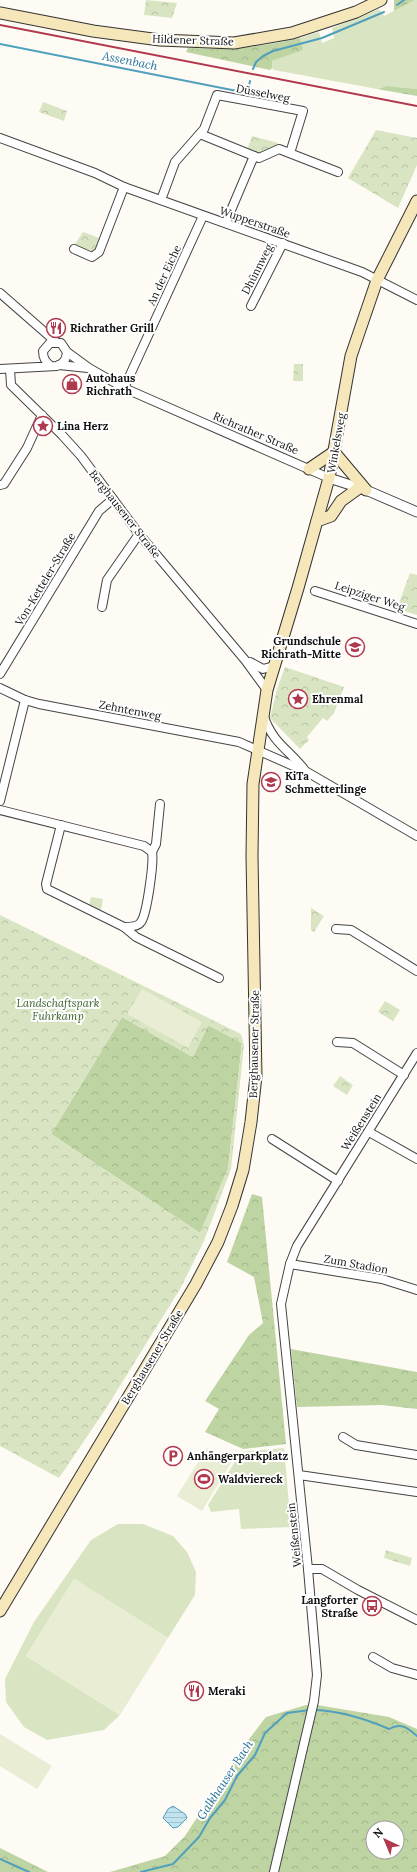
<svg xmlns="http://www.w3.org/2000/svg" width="417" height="1872" font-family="Lora,serif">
<defs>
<pattern id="forest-crowns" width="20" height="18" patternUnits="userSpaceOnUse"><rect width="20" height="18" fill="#bfd4a3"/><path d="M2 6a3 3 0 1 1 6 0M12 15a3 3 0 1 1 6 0" fill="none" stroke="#a3b58b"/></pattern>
<pattern id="park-crowns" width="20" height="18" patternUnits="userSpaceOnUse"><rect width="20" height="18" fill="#d9e5c2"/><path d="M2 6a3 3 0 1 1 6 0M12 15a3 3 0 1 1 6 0" fill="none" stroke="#b9c3a6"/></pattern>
<pattern id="water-rules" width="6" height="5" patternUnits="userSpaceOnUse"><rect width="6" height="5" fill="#c0e3ef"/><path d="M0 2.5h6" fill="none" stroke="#a4c2cc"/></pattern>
</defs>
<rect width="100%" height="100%" fill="#fefbf5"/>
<!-- grass -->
<g fill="#d9e5c2">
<polygon points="415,0 417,0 417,89 387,86 377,89 274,70 272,68 272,61 302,50 300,38 319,32 322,43 334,38 332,28 379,9 384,16"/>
<polygon points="284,1448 291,1527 241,1529 239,1509 211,1512 208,1505 241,1452"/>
<polygon points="118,1524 143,1524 173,1536 187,1552 196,1572 195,1595 168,1638 74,1579 26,1656 120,1715 104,1730 47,1740 24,1727 6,1702 5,1679 34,1622 91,1540"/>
</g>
<!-- forest -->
<g fill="url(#forest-crowns)" fill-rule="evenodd">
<polygon points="394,0 415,0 394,11"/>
<path d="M300 38 303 50 272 61V68L270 70 186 52 188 48C226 50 262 47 300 38Z"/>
<polygon points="387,86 417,89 417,96 377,89"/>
<polygon points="122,1017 193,1057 208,1025 242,1043 228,1169 200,1233 51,1134"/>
<polygon points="252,1194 262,1197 286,1444 243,1449 205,1432 219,1409 205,1401 249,1335 263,1323 254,1277 227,1262"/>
<polygon points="291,1349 417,1372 417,1409 382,1405 297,1407"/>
<path d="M306 1705H317L389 1717 417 1729V1872H110L165 1856 185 1836 246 1743 266 1717ZM373 1828H397V1852H373Z"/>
<polygon points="0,1848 48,1872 0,1872"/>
</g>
<!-- park -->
<g fill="url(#park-crowns)" fill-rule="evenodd">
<polygon points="146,0 177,3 172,18 144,15"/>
<polygon points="43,102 67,111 64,121 39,112"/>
<polygon points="376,130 417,138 417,165 398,208 348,178"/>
<polygon points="252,136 278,143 277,146 260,154 247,150"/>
<polygon points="83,232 102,239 99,247 94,252 87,249 85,252 73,247"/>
<polygon points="294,364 303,364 303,381 293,381"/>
<polygon points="410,573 417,575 417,615 401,610 399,603"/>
<polygon points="285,667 344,687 334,713 327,721 323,718 307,737 309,740 300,749 270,718 277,689"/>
<polygon points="91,897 103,899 101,910 89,905"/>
<polygon points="311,908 324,916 314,932 311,930"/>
<path d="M0 915 241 1034 244 1045 231 1169 204 1241 180 1289 105 1410 59 1478 0 1446ZM122 1017 193 1057 208 1025 242 1043 228 1169 200 1233 51 1134Z"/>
<polygon points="385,1001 400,1010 393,1021 378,1012"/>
<polygon points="340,1076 353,1085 347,1095 333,1086"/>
<polygon points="386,1550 412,1558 410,1566 384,1558"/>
</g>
<!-- pitch -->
<g fill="#e8edd3">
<polygon points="142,989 202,1022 188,1048 127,1014"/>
<polygon points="207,1448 231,1463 202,1511 177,1496"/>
<polygon points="74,1579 168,1638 120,1715 26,1656"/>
<polygon points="0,1734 52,1766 37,1789 0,1766"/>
</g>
<!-- water -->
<polygon fill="url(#water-rules)" stroke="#509fbd" points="173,1806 185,1814 187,1818 178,1827 173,1828 163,1818 168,1809"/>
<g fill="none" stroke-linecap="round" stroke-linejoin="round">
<!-- stream -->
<g stroke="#509fbd" stroke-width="2">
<polyline points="397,5 404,0"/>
<polyline points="0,44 242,92 249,86 250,81"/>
<polyline points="253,69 256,62 263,56 273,51 322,38 384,12"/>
<path d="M315 1710C340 1711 366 1719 389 1729 401 1722 408 1728 417 1736"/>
<polyline points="0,1859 29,1872"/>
<polyline points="141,1872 173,1864 199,1837 210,1818 225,1800 237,1776 255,1755 265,1733 287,1713 310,1710"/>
</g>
<!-- minor casing -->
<g stroke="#444" stroke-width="10">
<g id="minor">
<polyline points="200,134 254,156"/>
<polyline points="0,138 95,173 124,187 362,272 417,300"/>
<polyline points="161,200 175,162 204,129 217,95 303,111 290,153"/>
<polyline points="226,222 254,156 259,158 279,149 338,172"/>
<polyline points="74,249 92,257 99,252 124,187"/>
<polyline points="0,293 56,342"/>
<polyline points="251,306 283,243"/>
<polyline points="67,352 89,368 124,388 329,478"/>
<polyline points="59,365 88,368"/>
<path d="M0 369 57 366C64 363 66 360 67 352L61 343H50L43 351C43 358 45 362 51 366"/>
<polyline points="10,369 11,385 62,435 81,456 139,534 245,660 267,690"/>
<polyline points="124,388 203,216"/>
<polyline points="0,485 4,484 27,448 42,415"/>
<polyline points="315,591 417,624"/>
<polyline points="102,607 107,580 139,534"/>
<polyline points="250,662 263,669 274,666"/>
<polyline points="0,674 99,511 113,499"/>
<polyline points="0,688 25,700 39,704 239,742 307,772 417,836"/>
<path d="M264 717C273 743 288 749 304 769"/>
<polyline points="0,801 25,700"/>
<path d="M0 810 144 846 152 852C154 862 147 914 141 922 138 927 129 927 124 927"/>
<polyline points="61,825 46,884 47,889 124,927 136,937 219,978"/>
<polyline points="152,852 156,844 160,804"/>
<polyline points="336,929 351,930 417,971"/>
<polyline points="337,1042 353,1043 404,1075"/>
<polyline points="369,1132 417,1159"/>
<polyline points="272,1139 338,1181"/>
<polyline points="290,1264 382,1279 417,1290"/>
<polyline points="343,1437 356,1445 417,1455"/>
<polyline points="299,1475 417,1492"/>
<polyline points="308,1569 322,1569 358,1590 417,1620"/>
<polyline points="373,1657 392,1668 417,1675"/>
<polyline points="274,1872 314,1701 317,1675 308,1569 281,1304 290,1264 297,1246 417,1053"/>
</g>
</g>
<!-- tertiary casing -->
<g stroke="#444" stroke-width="11">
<polyline id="tertiary" points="329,478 366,490 417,512"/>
</g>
<!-- secondary casing -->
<g stroke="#333" stroke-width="13">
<g id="secondary">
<polyline points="0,13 93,31 160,40 234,43 292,33 356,12 381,0"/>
<polyline points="334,452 366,490"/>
<polyline points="309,469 334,452"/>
<polyline points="317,521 331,516 341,501 359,488"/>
<polyline points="0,1611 196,1284 218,1242 232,1206 243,1170 251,1122 256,1076 252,856 253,784 267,690 298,588 329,478 351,356 377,280 417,201"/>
</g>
</g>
<!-- minor -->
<use href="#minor" stroke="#fff" stroke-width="8"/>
<!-- tertiary -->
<use href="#tertiary" stroke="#fff" stroke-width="9"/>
<!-- secondary -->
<use href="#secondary" stroke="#f5e7b9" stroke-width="11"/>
<!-- rail -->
<polyline stroke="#b0394e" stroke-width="2" points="0,25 417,106"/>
</g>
<!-- icons -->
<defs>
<g id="restaurant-ring" transform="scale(1)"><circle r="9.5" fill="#fff" stroke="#b0394e" stroke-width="1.5"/><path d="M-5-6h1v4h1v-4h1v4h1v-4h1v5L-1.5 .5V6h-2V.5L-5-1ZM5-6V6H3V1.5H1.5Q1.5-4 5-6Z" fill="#b0394e"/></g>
<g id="shop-ring" transform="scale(1)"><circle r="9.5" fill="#fff" stroke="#b0394e" stroke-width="1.5"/><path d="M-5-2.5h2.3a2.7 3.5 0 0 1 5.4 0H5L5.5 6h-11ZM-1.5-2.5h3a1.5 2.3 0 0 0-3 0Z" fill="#b0394e"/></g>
<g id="sight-ring" transform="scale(1)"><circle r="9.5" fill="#fff" stroke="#b0394e" stroke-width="1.5"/><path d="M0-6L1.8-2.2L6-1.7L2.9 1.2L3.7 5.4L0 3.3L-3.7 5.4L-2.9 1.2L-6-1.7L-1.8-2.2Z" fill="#b0394e"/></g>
<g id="school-ring" transform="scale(1)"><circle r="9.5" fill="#fff" stroke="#b0394e" stroke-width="1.5"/><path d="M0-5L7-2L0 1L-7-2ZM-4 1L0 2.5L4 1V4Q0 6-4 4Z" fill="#b0394e"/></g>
<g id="parking-ring" transform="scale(1)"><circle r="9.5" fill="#fff" stroke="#b0394e" stroke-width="1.5"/><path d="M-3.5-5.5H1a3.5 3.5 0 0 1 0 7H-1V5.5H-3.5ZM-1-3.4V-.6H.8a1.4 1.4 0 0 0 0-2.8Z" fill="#b0394e"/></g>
<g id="stadium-ring" transform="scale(1)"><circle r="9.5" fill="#fff" stroke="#b0394e" stroke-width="1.5"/><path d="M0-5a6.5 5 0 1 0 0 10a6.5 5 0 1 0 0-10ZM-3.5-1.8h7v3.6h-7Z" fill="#b0394e"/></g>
<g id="bus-ring" transform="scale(1)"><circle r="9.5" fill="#fff" stroke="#b0394e" stroke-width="1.5"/><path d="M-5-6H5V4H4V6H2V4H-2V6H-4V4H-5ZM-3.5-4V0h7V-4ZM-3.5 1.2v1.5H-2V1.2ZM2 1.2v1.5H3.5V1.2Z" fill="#b0394e"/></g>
</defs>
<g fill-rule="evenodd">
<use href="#restaurant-ring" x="56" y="328"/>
<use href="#shop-ring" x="72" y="384"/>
<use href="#sight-ring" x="43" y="426"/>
<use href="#school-ring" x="355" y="647"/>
<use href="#sight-ring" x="298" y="699"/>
<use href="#school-ring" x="271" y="782"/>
<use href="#parking-ring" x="173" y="1456"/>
<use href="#stadium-ring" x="204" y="1479"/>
<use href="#bus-ring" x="372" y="1606"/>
<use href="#restaurant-ring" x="194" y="1691"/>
</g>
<g text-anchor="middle" stroke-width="4" stroke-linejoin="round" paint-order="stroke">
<!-- street labels -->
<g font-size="11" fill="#111" stroke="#fff">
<text transform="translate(193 40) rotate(2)" y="4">Hildener Straße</text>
<text transform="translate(263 93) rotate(11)" y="4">Düsselweg</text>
<text transform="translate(255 222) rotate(19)" y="4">Wupperstraße</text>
<text transform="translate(257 269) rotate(-63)" y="4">Dhünnweg</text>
<text transform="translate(164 275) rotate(-65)" y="4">An der Eiche</text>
<text transform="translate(256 433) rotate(23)" y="4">Richrather Straße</text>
<text transform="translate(336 443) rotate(-80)" y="4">Winkelsweg</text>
<text transform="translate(125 514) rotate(52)" y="4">Berghausener Straße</text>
<text transform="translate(45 579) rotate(-59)" y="4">Von-Ketteler-Straße</text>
<text transform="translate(370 596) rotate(18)" y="4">Leipziger Weg</text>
<text transform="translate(130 710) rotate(11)" y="4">Zehntenweg</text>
<text transform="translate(254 1044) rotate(-89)" y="4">Berghausener Straße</text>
<text transform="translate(361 1122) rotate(-58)" y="4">Weißenstein</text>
<text transform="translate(356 1264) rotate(10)" y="4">Zum Stadion</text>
<text transform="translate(152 1357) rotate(-59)" y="4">Berghausener Straße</text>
<text transform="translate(294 1535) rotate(-96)" y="4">Weißenstein</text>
</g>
<!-- poi labels -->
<g font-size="11" font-weight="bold" fill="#111" stroke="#fff" text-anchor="start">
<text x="70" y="332">Richrather Grill</text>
<text x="86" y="382">Autohaus<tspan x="86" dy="13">Richrath</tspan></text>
<text x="57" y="430">Lina Herz</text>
<text x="341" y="645" text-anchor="end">Grundschule<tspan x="341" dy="13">Richrath-Mitte</tspan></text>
<text x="312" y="703">Ehrenmal</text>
<text x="285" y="780">KiTa<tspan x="285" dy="13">Schmetterlinge</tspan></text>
<text x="187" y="1460">Anhängerparkplatz</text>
<text x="218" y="1483">Waldviereck</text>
<text x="358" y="1604" text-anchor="end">Langforter<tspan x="358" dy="13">Straße</tspan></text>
<text x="208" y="1695">Meraki</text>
</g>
<!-- park labels -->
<g font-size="11" font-style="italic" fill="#3b6128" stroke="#fff">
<text x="58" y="1007">Landschaftspark<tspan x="58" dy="13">Fuhrkamp</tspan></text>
</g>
<!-- water labels -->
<g font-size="12" font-style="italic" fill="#287294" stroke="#fff">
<text transform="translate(130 61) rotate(11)" y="4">Assenbach</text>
<text transform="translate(225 1780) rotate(-57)" y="4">Galkhauser Bach</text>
</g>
</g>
<!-- north arrow -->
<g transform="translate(385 1840) rotate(316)"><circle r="19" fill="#ffffff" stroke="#a0a0a0"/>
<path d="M0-3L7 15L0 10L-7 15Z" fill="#b0394e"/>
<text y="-6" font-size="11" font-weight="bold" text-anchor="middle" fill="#111111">N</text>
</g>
</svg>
